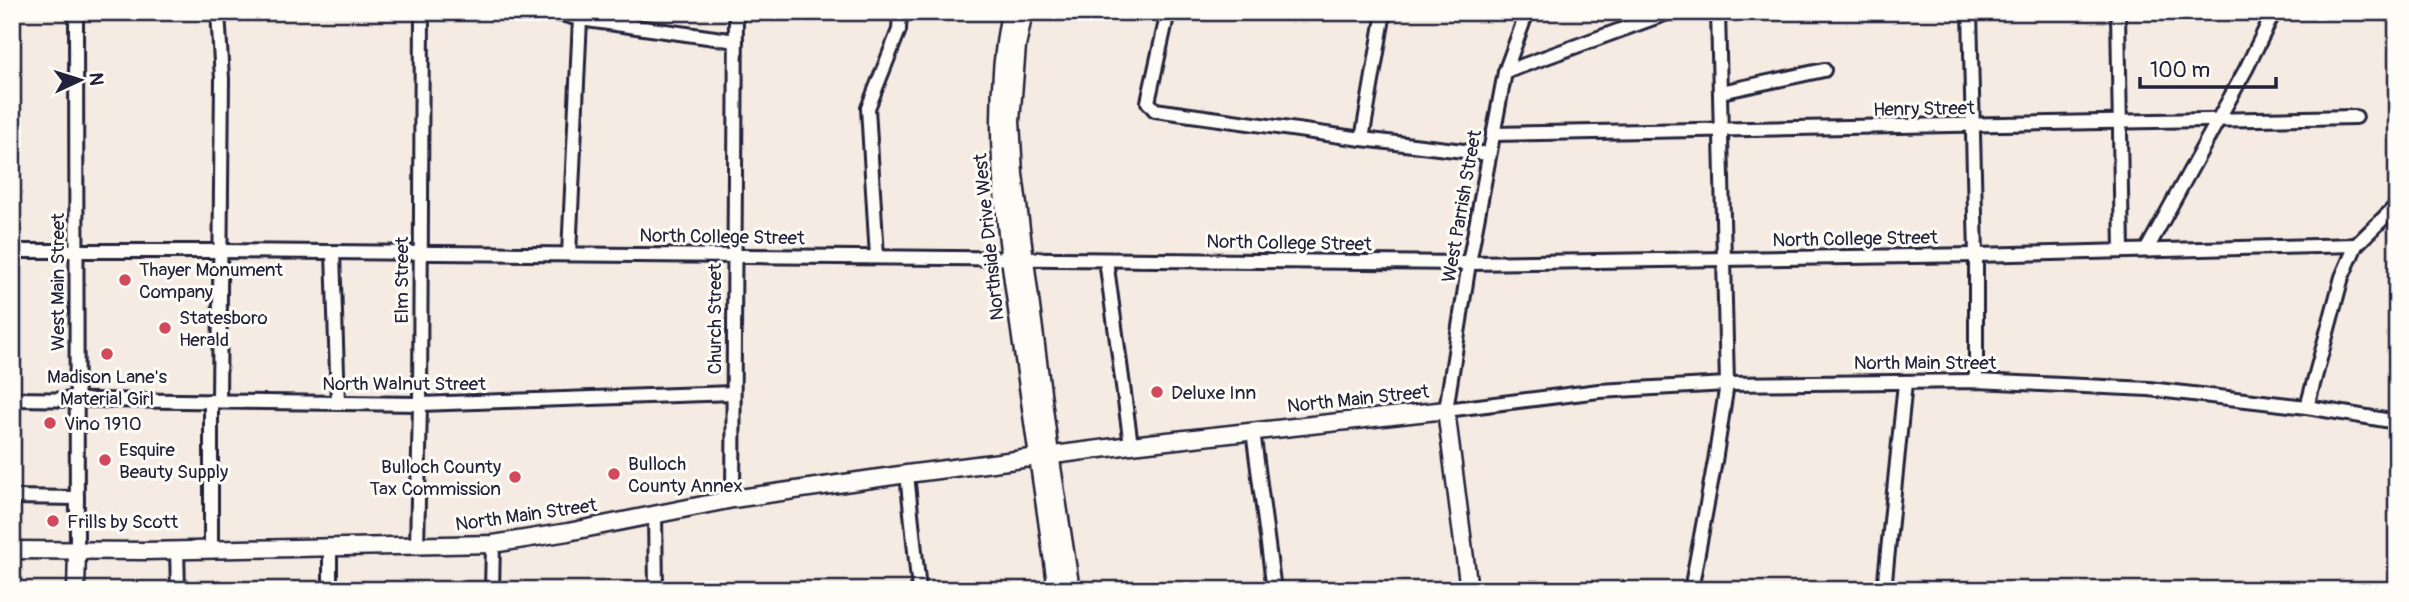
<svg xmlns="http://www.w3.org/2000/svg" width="2409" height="602" font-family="Pangolin,sans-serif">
<rect width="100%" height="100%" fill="#f6ebe2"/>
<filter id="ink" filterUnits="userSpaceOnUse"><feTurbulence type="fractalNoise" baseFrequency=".0143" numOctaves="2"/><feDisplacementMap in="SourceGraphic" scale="14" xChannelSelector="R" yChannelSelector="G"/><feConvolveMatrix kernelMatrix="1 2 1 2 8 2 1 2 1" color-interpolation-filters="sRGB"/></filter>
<g filter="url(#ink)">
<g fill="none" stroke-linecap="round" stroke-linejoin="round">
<!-- minor casing -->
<g stroke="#22223b" stroke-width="18">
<g id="minor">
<polyline points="76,12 77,551"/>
<polyline points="218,12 222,79 219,401"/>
<polyline points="553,12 580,19 736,41"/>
<polyline points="1168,12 1148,102 1155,110 1362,139 1489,154"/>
<polyline points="1527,12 1505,72 1469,263 1446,410 1599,391 1727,384 1976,381 2149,389 2307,407 2397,422"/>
<polyline points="1970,12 1976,255 1976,381"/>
<polyline points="2118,12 2122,251"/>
<polyline points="1505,72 1670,12"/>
<polyline points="1721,92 1824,70"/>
<polyline points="1493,134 2356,117"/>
<polyline points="1362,139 1384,12"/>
<polyline points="2147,249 2246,69 2274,12"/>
<polyline points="12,251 221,251 1469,263 1976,255 2356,245"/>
<polyline points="333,253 338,403"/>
<polyline points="569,254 580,19"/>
<polyline points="877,257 868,108 899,30 900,12"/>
<polyline points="1106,260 1131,445"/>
<polyline points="12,399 420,404 733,393"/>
<polyline points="2307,407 2342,277 2356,245 2397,205"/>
<polyline points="1253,431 1274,590"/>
<polyline points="907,474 919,590"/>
<polyline points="12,497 77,498"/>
<polyline points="733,499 736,12"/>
<polyline points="655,514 656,590"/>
<polyline points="417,547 420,404 422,12"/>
<polyline points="177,549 178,590"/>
<polyline points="211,549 211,401"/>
<polyline points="330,590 330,548"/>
<polyline points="492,590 493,544"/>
<polyline points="1691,590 1715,461 1727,384 1718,12"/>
<polyline points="1884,590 1905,383"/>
</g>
</g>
<!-- major casing -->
<g stroke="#22223b" stroke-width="21">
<g id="major">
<path d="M1010 12C989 119 1005 224 1020 331 1032 417 1044 503 1057 590"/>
<polyline points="1024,12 1017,46 1011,121 1014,174 1049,447 1071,590"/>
<polyline points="12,550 145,551 493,544 568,532 733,499 907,474 1131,445 1446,410 1469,590"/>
<polyline points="76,590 77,551"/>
</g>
</g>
<!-- minor -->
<use href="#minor" stroke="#fdfcf7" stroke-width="12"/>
<!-- major -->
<use href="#major" stroke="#fdfcf7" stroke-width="16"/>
</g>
</g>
<!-- markers -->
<g fill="#d1495b" stroke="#fdfcf7" stroke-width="2.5">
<circle cx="125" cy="280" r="7"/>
<circle cx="165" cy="328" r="7"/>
<circle cx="107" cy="354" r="7"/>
<circle cx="1157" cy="392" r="7"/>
<circle cx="50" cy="423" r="7"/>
<circle cx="105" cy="460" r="7"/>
<circle cx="614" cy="474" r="7"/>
<circle cx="515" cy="477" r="7"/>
<circle cx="53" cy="521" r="7"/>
</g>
<g text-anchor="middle" stroke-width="6" stroke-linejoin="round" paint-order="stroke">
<!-- street labels -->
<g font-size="19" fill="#22223b" stroke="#fdfcf7">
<text transform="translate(1924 108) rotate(-1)" y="7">Henry Street</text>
<text transform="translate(1461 206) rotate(-80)" y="7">West Parrish Street</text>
<text transform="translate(722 236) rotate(1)" y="7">North College Street</text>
<text transform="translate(988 237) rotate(-96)" y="7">Northside Drive West</text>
<text transform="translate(1855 238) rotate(-1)" y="7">North College Street</text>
<text transform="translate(1289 242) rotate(1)" y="7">North College Street</text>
<text transform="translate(401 280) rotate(-90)" y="7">Elm Street</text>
<text transform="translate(57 282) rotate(-90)" y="7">West Main Street</text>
<text transform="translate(714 319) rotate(-90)" y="7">Church Street</text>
<text x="1925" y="369">North Main Street</text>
<text x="404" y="390">North Walnut Street</text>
<text transform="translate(1358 398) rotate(-6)" y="7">North Main Street</text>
<text transform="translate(526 514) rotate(-8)" y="7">North Main Street</text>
</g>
<!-- poi labels -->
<g font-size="19" fill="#22223b" stroke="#fdfcf7" text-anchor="start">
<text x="139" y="276">Thayer Monument<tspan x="139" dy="22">Company</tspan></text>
<text x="179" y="324">Statesboro<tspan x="179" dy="22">Herald</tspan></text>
<text x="107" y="383" text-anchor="middle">Madison Lane's<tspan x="107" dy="22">Material Girl</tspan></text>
<text x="1171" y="399">Deluxe Inn</text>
<text x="64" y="430">Vino 1910</text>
<text x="119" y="456">Esquire<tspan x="119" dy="22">Beauty Supply</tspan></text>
<text x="628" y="470">Bulloch<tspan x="628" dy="22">County Annex</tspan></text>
<text x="501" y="473" text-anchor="end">Bulloch County<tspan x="501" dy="22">Tax Commission</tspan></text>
<text x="67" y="528">Frills by Scott</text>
</g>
</g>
<!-- margin -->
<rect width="2409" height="602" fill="none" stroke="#fdfcf7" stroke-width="42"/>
<rect x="21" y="21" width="2367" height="560" fill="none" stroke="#22223b" stroke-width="2.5" filter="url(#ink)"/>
<!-- north arrow -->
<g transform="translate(80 80) rotate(86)" stroke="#fdfcf7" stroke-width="5" paint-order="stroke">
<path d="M0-5L12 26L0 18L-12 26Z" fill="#22223b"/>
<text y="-10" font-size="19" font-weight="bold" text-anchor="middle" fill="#22223b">N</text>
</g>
<!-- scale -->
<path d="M2140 77v10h136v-10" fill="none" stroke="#22223b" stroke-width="3.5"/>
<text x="2150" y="77" font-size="21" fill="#22223b" stroke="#fdfcf7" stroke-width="5" paint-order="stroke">100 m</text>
</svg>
